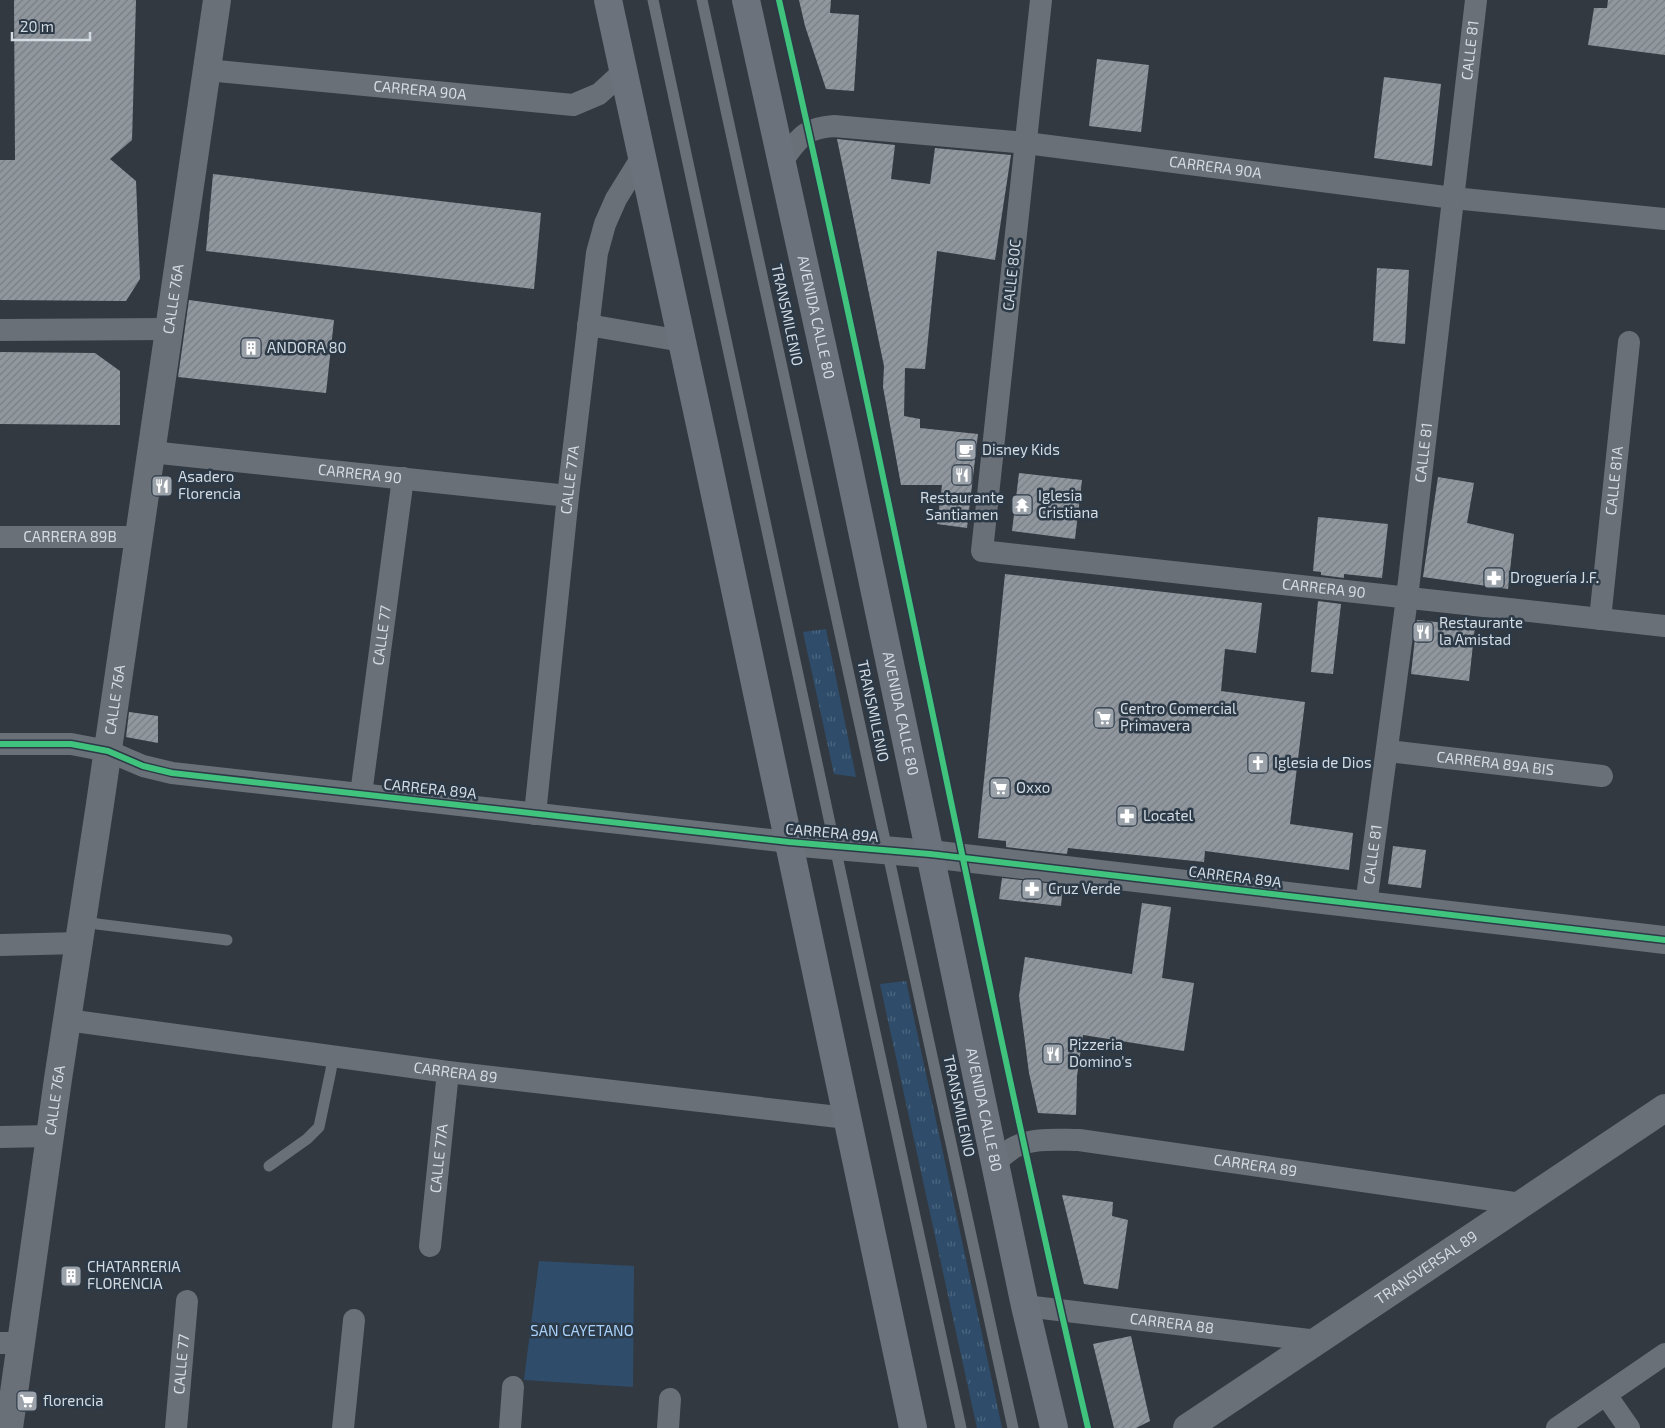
<svg xmlns="http://www.w3.org/2000/svg" width="1665" height="1428" font-family="'Exo 2',sans-serif">
<defs>
<pattern id="grass-tufts" width="24" height="20" patternUnits="userSpaceOnUse" patternTransform="scale(1.25)"><rect width="24" height="20" fill="#2f4d6b"/><path d="M3 7l-1-3M5 7V3M7 7l1-3M15 17l-1-3M17 17v-4M19 17l1-3" fill="none" stroke="#4c6680"/></pattern>
<pattern id="building-hatch" width="6" height="6" patternUnits="userSpaceOnUse" patternTransform="scale(1.25)"><rect width="6" height="6" fill="#91979e"/><path d="M-1 1l2-2M0 6l6-6M5 7l2-2" fill="none" stroke="#787e83"/></pattern>
</defs>
<rect width="100%" height="100%" fill="#323941"/>
<!-- grass -->
<g fill="url(#grass-tufts)">
<polygon points="826,629 856,777 834,774 803,632"/>
<polygon points="906,981 991,1376 1002,1428 977,1428 880,984"/>
</g>
<!-- green -->
<polygon fill="#2f4d6b" points="539,1261 634,1266 633,1387 524,1380"/>
<!-- building -->
<g fill="url(#building-hatch)">
<polygon points="14,0 136,0 132,140 110,159 136,181 140,279 126,301 0,300 0,160 15,160"/>
<polygon points="799,0 831,0 830,13 859,15 854,91 826,89 805,26"/>
<polygon points="1608,0 1665,0 1665,55 1588,45 1594,8 1607,8"/>
<polygon points="1097,59 1149,65 1141,132 1089,126"/>
<polygon points="1384,77 1441,84 1432,166 1374,158"/>
<polygon points="837,139 895,145 891,179 930,184 935,148 1011,155 995,260 937,251 925,369 905,368 904,416 920,419 920,428 978,434 967,528 937,524 942,485 901,485 883,387 884,366"/>
<polygon points="213,174 541,213 534,289 206,251"/>
<polygon points="1377,268 1409,270 1405,344 1373,341"/>
<polygon points="189,300 334,320 326,393 178,377"/>
<polygon points="0,352 95,353 120,371 120,425 0,424"/>
<polygon points="1019,473 1082,480 1075,539 1012,531"/>
<polygon points="1438,477 1474,483 1467,523 1514,534 1508,589 1423,577"/>
<polygon points="1318,517 1388,524 1382,578 1344,574 1344,578 1321,575 1321,572 1313,571"/>
<polygon points="1005,574 1262,603 1256,653 1225,649 1221,691 1305,702 1290,824 1353,833 1349,870 1205,851 1204,862 1068,848 1067,854 1006,847 1006,841 978,838"/>
<polygon points="1318,601 1341,604 1333,674 1311,672"/>
<polygon points="1417,620 1475,626 1469,681 1411,674"/>
<polygon points="129,712 158,716 158,743 126,737"/>
<polygon points="1393,846 1426,850 1421,888 1388,884"/>
<polygon points="1002,878 1063,885 1061,906 999,899"/>
<polygon points="1142,903 1171,907 1162,978 1194,983 1184,1051 1083,1035 1077,1076 1076,1115 1038,1113 1029,1073 1019,996 1025,957 1132,974"/>
<polygon points="1062,1195 1113,1202 1112,1216 1128,1220 1118,1289 1084,1284"/>
<polygon points="1131,1336 1150,1421 1136,1428 1114,1428 1093,1344"/>
</g>
<g fill="none" stroke-linecap="round" stroke-linejoin="round">
<!-- service -->
<g stroke="#697078" stroke-width="11">
<polyline points="653,0 863,977 961,1428"/>
<polyline points="702,0 1013,1428"/>
<polyline points="83,920 97,924 227,940"/>
<polyline points="269,1166 307,1139 319,1127 331,1070 333,1057"/>
</g>
<!-- minor -->
<g stroke="#697078" stroke-width="22">
<path id="s1" d="M1041 0 982 551 1665 626"/>
<path id="s2" d="M207 70 573 105 599 94 623 72"/>
<path id="s3" d="M781 162C799 139 803 128 834 126L1026 143 1453 198 1665 219"/>
<polyline points="588,325 682,341"/>
<polyline points="0,330 169,329"/>
<path id="s4" d="M151 452 568 496"/>
<path id="s5" d="M0 537H139"/>
<path id="s6" d="M1600 619 1629 342"/>
<polyline points="0,744 71,744 108,751 143,766 172,773 789,842"/>
<path id="s7" d="M1388 751 1602 776"/>
<path id="s8" d="M361 794 403 478"/>
<path id="s9" d="M535 814 568 496 597 253 605 224 616 199 642 157"/>
<path id="s10" d="M1366 905 1407 598 1476 0"/>
<polyline points="0,945 79,943"/>
<path id="s11" d="M67 1020 448 1072 847 1118"/>
<polyline points="0,1137 50,1136"/>
<path id="s12" d="M995 1163C1001 1157 1007 1152 1013 1148 1032 1137 1058 1140 1079 1140L1521 1204"/>
<path id="s13" d="M430 1246 448 1072"/>
<path id="s14" d="M1025 1306 1318 1341"/>
<polyline points="0,1343 21,1343"/>
<polyline points="1606,1395 1629,1428"/>
<path id="s15" d="M176 1428 187 1301"/>
<polyline points="343,1428 354,1320"/>
<polyline points="510,1428 513,1387"/>
<polyline points="668,1428 670,1399"/>
<polyline points="1557,1428 1665,1354"/>
</g>
<!-- tertiary -->
<g stroke="#697078" stroke-width="28">
<polyline points="789,842 930,854 1665,940"/>
<path id="s16" d="M9 1428 58 1079 100 804 217 0"/>
<path id="s17" d="M1187 1428 1665 1108"/>
</g>
<!-- trunk -->
<g stroke="#6c727c" stroke-width="28">
<polyline points="608,0 704,443 913,1428"/>
<path id="s18" d="M746 0 844 445 1025 1306 1054 1428"/>
</g>
<!-- cycleway casing -->
<g stroke="#2c3947" stroke-width="9">
<g id="cycleway">
<path d="M779 0C888 475 977 954 1088 1428"/>
<polyline points="0,744 71,744 108,751 143,766 172,773 789,842 930,854 1665,940"/>
</g>
</g>
<!-- cycleway -->
<use href="#cycleway" stroke="#40c37c" stroke-width="6"/>
</g>
<!-- icons -->
<defs>
<g id="building-square" transform="scale(1.125)"><rect x="-9" y="-9" width="18" height="18" rx="4" fill="#9ba2aa" stroke="#2c3947"/><path d="M-4-6H4V6H1V3H-1V6H-4ZM-2.5-4.3h1.7v1.8h-1.7ZM.8-4.3h1.7v1.8H.8ZM-2.5-1h1.7V.8h-1.7ZM.8-1h1.7V.8H.8Z" fill="#fff"/></g>
<g id="cafe-square" transform="scale(1.125)"><rect x="-9" y="-9" width="18" height="18" rx="4" fill="#9ba2aa" stroke="#2c3947"/><path d="M-5.5-4.5H6V0H3Q3 3.5 0 3.5H-2.5Q-5.5 3.5-5.5 0ZM3-3.2v2h1.7v-2ZM-6 4.5H4V6H-6Z" fill="#fff"/></g>
<g id="restaurant-square" transform="scale(1.125)"><rect x="-9" y="-9" width="18" height="18" rx="4" fill="#9ba2aa" stroke="#2c3947"/><path d="M-5-6h1v4h1v-4h1v4h1v-4h1v5L-1.5 .5V6h-2V.5L-5-1ZM5-6V6H3V1.5H1.5Q1.5-4 5-6Z" fill="#fff"/></g>
<g id="temple-square" transform="scale(1.125)"><rect x="-9" y="-9" width="18" height="18" rx="4" fill="#9ba2aa" stroke="#2c3947"/><path d="M0-6L5-2H3V0L6.5 2.5H4V6H1.5V3h-3V6H-4V2.5H-6.5L-3 0V-2H-5Z" fill="#fff"/></g>
<g id="pharmacy-square" transform="scale(1.125)"><rect x="-9" y="-9" width="18" height="18" rx="4" fill="#9ba2aa" stroke="#2c3947"/><path d="M-2-6h4v4h4v4h-4v4h-4v-4h-4v-4h4Z" fill="#fff"/></g>
<g id="supermarket-square" transform="scale(1.125)"><rect x="-9" y="-9" width="18" height="18" rx="4" fill="#9ba2aa" stroke="#2c3947"/><path d="M-6-5.5h2.5l.6 2H6L4.5 2H-2.5L-4.4-4H-6ZM-1.5 3.2a1.3 1.3 0 1 0 .1 0ZM3 3.2a1.3 1.3 0 1 0 .1 0Z" fill="#fff"/></g>
<g id="church-square" transform="scale(1.125)"><rect x="-9" y="-9" width="18" height="18" rx="4" fill="#9ba2aa" stroke="#2c3947"/><path d="M-1.2-6h2.4v3.5h3.3v2.4h-3.3V6h-2.4V-.1h-3.3v-2.4h3.3Z" fill="#fff"/></g>
</defs>
<g fill-rule="evenodd">
<use href="#building-square" x="251" y="348"/>
<use href="#cafe-square" x="966" y="450"/>
<use href="#restaurant-square" x="962" y="475"/>
<use href="#restaurant-square" x="162" y="486"/>
<use href="#temple-square" x="1022" y="505"/>
<use href="#pharmacy-square" x="1494" y="578"/>
<use href="#restaurant-square" x="1423" y="632"/>
<use href="#supermarket-square" x="1104" y="718"/>
<use href="#church-square" x="1258" y="763"/>
<use href="#supermarket-square" x="1000" y="788"/>
<use href="#pharmacy-square" x="1127" y="816"/>
<use href="#pharmacy-square" x="1032" y="889"/>
<use href="#restaurant-square" x="1053" y="1054"/>
<use href="#building-square" x="71" y="1276"/>
<use href="#supermarket-square" x="27" y="1401"/>
</g>
<g text-anchor="middle" stroke-width="5" stroke-linejoin="round" paint-order="stroke">
<!-- street labels -->
<g font-size="15" fill="#d3dbe3" stroke="#2c3947">
<text dy="5" stroke="none"><textPath href="#s10" startOffset="861">CALLE 81</textPath></text>
<text dy="5" stroke="none"><textPath href="#s2" startOffset="214">CARRERA 90A</textPath></text>
<text dy="5" stroke="none"><textPath href="#s3" startOffset="451">CARRERA 90A</textPath></text>
<text transform="translate(1012 275) rotate(-84)" y="5">CALLE 80C</text>
<text dy="5" stroke="none"><textPath href="#s16" startOffset="1141">CALLE 76A</textPath></text>
<text transform="translate(787 315) rotate(78)" y="5">TRANSMILENIO</text>
<text dy="5" stroke="none"><textPath href="#s18" startOffset="325">AVENIDA CALLE 80</textPath></text>
<text dy="5" stroke="none"><textPath href="#s10" startOffset="456">CALLE 81</textPath></text>
<text dy="5" stroke="none"><textPath href="#s4" startOffset="210">CARRERA 90</textPath></text>
<text dy="5" stroke="none"><textPath href="#s9" startOffset="336">CALLE 77A</textPath></text>
<text dy="5" stroke="none"><textPath href="#s6" startOffset="139">CALLE 81A</textPath></text>
<text dy="5" stroke="none"><textPath href="#s5" startOffset="70">CARRERA 89B</textPath></text>
<text dy="5" stroke="none"><textPath href="#s1" startOffset="898">CARRERA 90</textPath></text>
<text dy="5" stroke="none"><textPath href="#s8" startOffset="160">CALLE 77</textPath></text>
<text dy="5" stroke="none"><textPath href="#s16" startOffset="736">CALLE 76A</textPath></text>
<text transform="translate(873 711) rotate(78)" y="5">TRANSMILENIO</text>
<text dy="5" stroke="none"><textPath href="#s18" startOffset="730">AVENIDA CALLE 80</textPath></text>
<text dy="5" stroke="none"><textPath href="#s7" startOffset="108">CARRERA 89A BIS</textPath></text>
<text transform="translate(430 789) rotate(6)" y="5">CARRERA 89A</text>
<text transform="translate(832 833) rotate(5)" y="5">CARRERA 89A</text>
<text dy="5" stroke="none"><textPath href="#s10" startOffset="51">CALLE 81</textPath></text>
<text transform="translate(1235 877) rotate(7)" y="5">CARRERA 89A</text>
<text dy="5" stroke="none"><textPath href="#s11" startOffset="392">CARRERA 89</textPath></text>
<text dy="5" stroke="none"><textPath href="#s16" startOffset="331">CALLE 76A</textPath></text>
<text transform="translate(959 1106) rotate(78)" y="5">TRANSMILENIO</text>
<text dy="5" stroke="none"><textPath href="#s18" startOffset="1135">AVENIDA CALLE 80</textPath></text>
<text dy="5" stroke="none"><textPath href="#s13" startOffset="88">CALLE 77A</textPath></text>
<text dy="5" stroke="none"><textPath href="#s12" startOffset="269">CARRERA 89</textPath></text>
<text dy="5" stroke="none"><textPath href="#s17" startOffset="288">TRANSVERSAL 89</textPath></text>
<text dy="5" stroke="none"><textPath href="#s14" startOffset="148">CARRERA 88</textPath></text>
<text dy="5" stroke="none"><textPath href="#s15" startOffset="64">CALLE 77</textPath></text>
</g>
<!-- poi labels -->
<g font-size="15" fill="#d3dbe3" stroke="#2c3947" text-anchor="start">
<text x="267" y="353">ANDORA 80</text>
<text x="982" y="455">Disney Kids</text>
<text x="178" y="482">Asadero<tspan x="178" dy="17">Florencia</tspan></text>
<text x="1038" y="501">Iglesia<tspan x="1038" dy="17">Cristiana</tspan></text>
<text x="962" y="503" text-anchor="middle">Restaurante<tspan x="962" dy="17">Santiamen</tspan></text>
<text x="1510" y="583">Droguería J.F.</text>
<text x="1439" y="628">Restaurante<tspan x="1439" dy="17">la Amistad</tspan></text>
<text x="1120" y="714">Centro Comercial<tspan x="1120" dy="17">Primavera</tspan></text>
<text x="1274" y="768">Iglesia de Dios</text>
<text x="1016" y="793">Oxxo</text>
<text x="1143" y="821">Locatel</text>
<text x="1048" y="894">Cruz Verde</text>
<text x="1069" y="1050">Pizzeria<tspan x="1069" dy="17">Domino's</tspan></text>
<text x="87" y="1272">CHATARRERIA<tspan x="87" dy="17">FLORENCIA</tspan></text>
<text x="43" y="1406">florencia</text>
</g>
<!-- park labels -->
<g font-size="15" fill="#a7cff9" stroke="#2c3947">
<text x="582" y="1336">SAN CAYETANO</text>
</g>
</g>
<!-- scale -->
<path d="M12 32v8h78v-8" fill="none" stroke="#d3dbe3" stroke-width="2.5"/>
<text x="20" y="32" font-size="15" fill="#d3dbe3" stroke="#2c3947" stroke-width="4" paint-order="stroke">20 m</text>
</svg>
